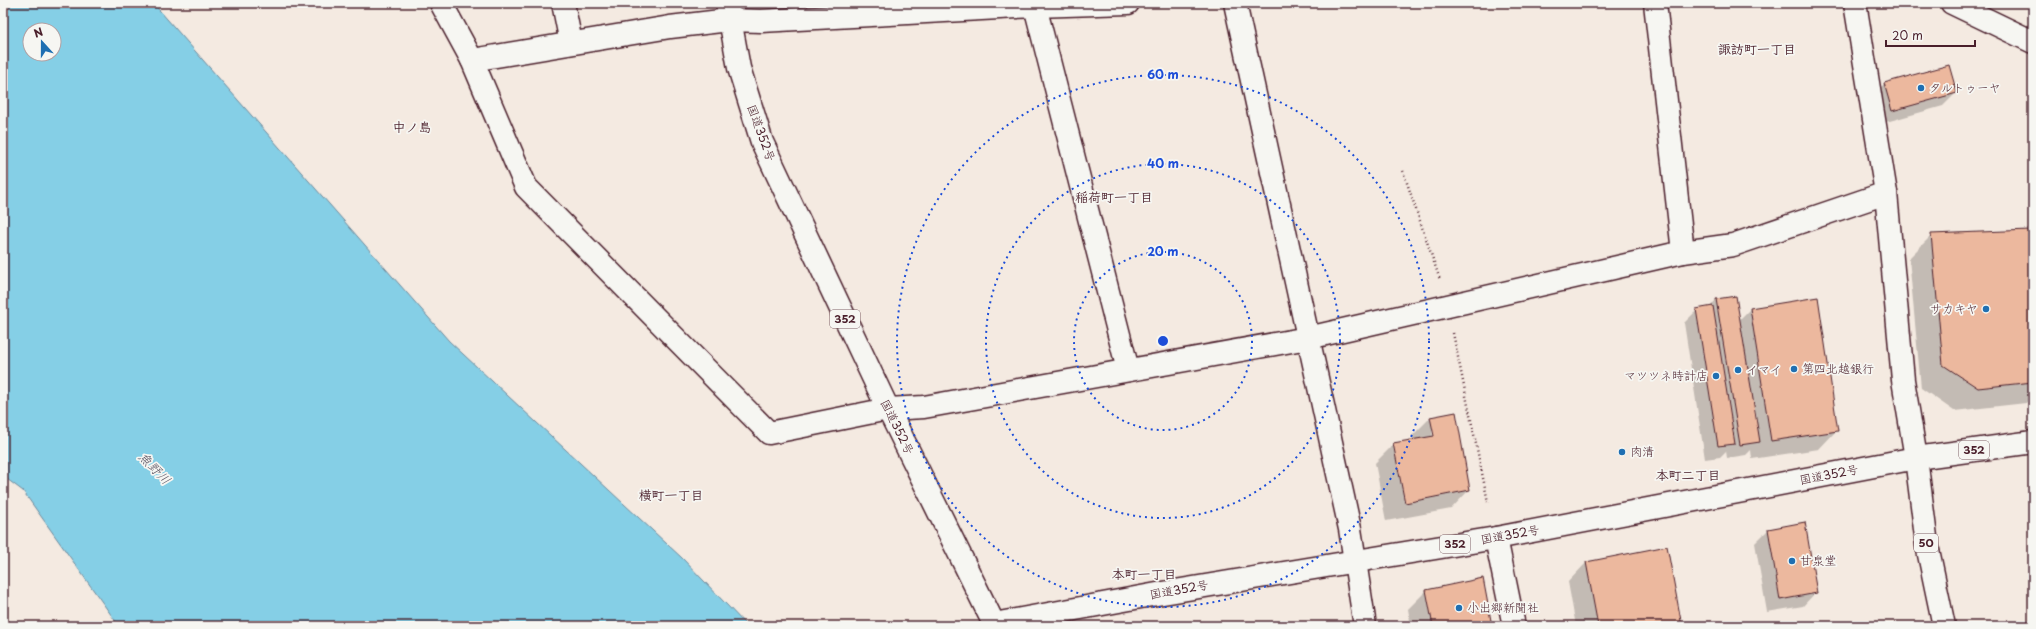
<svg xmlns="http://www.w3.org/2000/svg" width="2036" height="629" font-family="'Playpen Sans','Klee One',sans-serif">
<rect width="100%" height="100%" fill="#f4eae1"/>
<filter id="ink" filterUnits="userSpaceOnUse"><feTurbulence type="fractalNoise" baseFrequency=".025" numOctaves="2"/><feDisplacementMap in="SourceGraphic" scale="8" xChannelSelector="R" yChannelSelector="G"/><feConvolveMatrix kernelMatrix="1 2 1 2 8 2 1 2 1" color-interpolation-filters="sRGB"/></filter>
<g filter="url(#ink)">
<!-- water -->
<path fill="#85cfe6" stroke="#6d899b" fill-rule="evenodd" d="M3 3H153L449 341 682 558 747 626H119L23 491 3 476ZM30 30H54V54H30Z"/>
<!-- shadow -->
<g fill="#0003" fill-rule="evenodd">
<polygon points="1884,84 1956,93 1943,106 1879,124 1871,97"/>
<polygon points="1932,235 2033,260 2033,395 2026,403 1954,411 1921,388 1909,258"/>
<polygon points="1716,300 1739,320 1751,308 1837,430 1819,449 1752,459 1751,450 1746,455 1727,458 1726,451 1720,457 1705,459 1684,323 1697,310 1709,308"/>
<path d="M1430 418 1469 490 1451 509 1386 521 1375 463 1394 444 1413 441 1412 436ZM1432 431H1434L1435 441H1433Z"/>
<polygon points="1804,523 1816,592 1803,606 1767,612 1755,543 1768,530"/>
<polygon points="1586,563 1681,626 1576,626 1568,582"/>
<polygon points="1426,591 1491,626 1411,626 1408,609"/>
</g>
<!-- building -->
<g fill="#ecb89e" stroke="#4a1f2b">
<polygon points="1949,65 1957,93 1892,111 1884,83"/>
<polygon points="2030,230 2033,253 2033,382 1978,388 1943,365 1931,234"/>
<polygon points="1736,296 1760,442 1740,445 1716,299"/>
<polygon points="1818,297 1838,431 1771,441 1750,308"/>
<polygon points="1713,306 1735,444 1718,446 1696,309"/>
<polygon points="1456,412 1470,490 1405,503 1393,443 1434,436 1430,417"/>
<polygon points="1805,522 1817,593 1780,600 1768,529"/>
<polygon points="1667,546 1682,626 1598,626 1586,562"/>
<polygon points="1483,578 1492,626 1433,626 1426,590"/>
</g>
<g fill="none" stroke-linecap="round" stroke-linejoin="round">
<!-- minor casing -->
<g stroke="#4a1f2b" stroke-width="25">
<g id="minor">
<polyline points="441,3 472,60 670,27 729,20 761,21 1035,6 1128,3"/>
<polyline points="563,3 571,43"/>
<polyline points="1235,3 1350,529 1365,626"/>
<polyline points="1655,3 1683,252"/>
<polyline points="1855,3 1886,193 1903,380 1916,458"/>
<polyline points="1952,3 2033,42"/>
<polyline points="1035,6 1128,370"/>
<polyline points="472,60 526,187 769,433 888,409 924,407 1308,338 1683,252 1733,245 1886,193"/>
<polyline points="1496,538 1514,626"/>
</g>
</g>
<!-- major casing -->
<g stroke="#4a1f2b" stroke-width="25">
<polyline id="major" points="1916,458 1927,545 1944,626"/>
</g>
<!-- highway casing -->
<g stroke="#4a1f2b" stroke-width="25">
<polyline id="highway" points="727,3 739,68 762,142 888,409 994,624 1157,594 1496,538 1916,458 2033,442"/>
</g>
<!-- path -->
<g stroke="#4a1f2b" stroke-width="2.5" stroke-dasharray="1 3" stroke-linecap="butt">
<polyline points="1403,171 1440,280"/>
<polyline points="1453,333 1488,502"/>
</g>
<!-- minor -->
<use href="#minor" stroke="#f6f6f2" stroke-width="22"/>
<!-- major -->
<use href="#major" stroke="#f6f6f2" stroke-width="22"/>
<!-- highway -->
<use href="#highway" stroke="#f6f6f2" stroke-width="22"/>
</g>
</g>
<!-- distance rings -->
<g fill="none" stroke="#1d4ed8" stroke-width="2" stroke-dasharray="2 4">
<circle cx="1163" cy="341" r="89"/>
<circle cx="1163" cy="341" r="177"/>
<circle cx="1163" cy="341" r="266"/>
</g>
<!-- markers -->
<g fill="#1f6fb2" stroke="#f6f6f2" stroke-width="1.5">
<circle cx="1921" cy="88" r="4"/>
<circle cx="1986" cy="309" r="4"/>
<circle cx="1794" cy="369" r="4"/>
<circle cx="1738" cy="370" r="4"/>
<circle cx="1716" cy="376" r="4"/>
<circle cx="1622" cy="452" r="4"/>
<circle cx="1792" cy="561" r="4"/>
<circle cx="1459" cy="608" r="4"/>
</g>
<g text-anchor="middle" stroke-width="3.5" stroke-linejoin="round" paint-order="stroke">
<!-- shield labels -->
<g fill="#f6f6f2" stroke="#7e6067" stroke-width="1">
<rect x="830" y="310" width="30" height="18" rx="3"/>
<rect x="1959" y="441" width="30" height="18" rx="3"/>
<rect x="1914" y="534" width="24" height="18" rx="3"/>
<rect x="1440" y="535" width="30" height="18" rx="3"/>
</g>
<g font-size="11" font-weight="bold" fill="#4a1f2b">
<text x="845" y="323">352</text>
<text x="1974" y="454">352</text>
<text x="1926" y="547">50</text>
<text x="1455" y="548">352</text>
</g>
<!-- poi labels -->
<g font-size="12" fill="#4a1f2b" stroke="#f6f6f2" text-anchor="start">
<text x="1929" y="92">タルトゥーヤ</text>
<text x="1978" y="313" text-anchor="end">サカキヤ</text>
<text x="1802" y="373">第四北越銀行</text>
<text x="1746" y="374">イマイ</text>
<text x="1708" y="380" text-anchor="end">マツツネ時計店</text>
<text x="1630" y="456">肉清</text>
<text x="1800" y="565">甘泉堂</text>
<text x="1467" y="612">小出郷新聞社</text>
</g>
<!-- street labels -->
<g font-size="12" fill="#4a1f2b" stroke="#f6f6f2">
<text transform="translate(761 133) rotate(70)" y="4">国道352号</text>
<text transform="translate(897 427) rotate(64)" y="4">国道352号</text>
<text transform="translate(1829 475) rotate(-11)" y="4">国道352号</text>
<text transform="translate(1510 535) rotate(-10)" y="4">国道352号</text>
<text transform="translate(1179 590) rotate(-10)" y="4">国道352号</text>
</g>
<!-- neighbourhood labels -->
<g font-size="13" font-weight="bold" fill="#4a1f2b" stroke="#f6f6f2">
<text x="1757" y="54">諏訪町一丁目</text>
<text x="412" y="132">中ノ島</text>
<text x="1114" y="202">稲荷町一丁目</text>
<text x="1688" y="480">本町二丁目</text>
<text x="671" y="500">横町一丁目</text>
<text x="1144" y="579">本町一丁目</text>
</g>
<!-- water labels -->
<g font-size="13" font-style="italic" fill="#5c5463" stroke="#f6f6f2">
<text transform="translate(155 468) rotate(46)" y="5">魚野川</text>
</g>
</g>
<circle cx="1163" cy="341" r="6" fill="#1d4ed8" stroke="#f6f6f2" stroke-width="2"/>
<g font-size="12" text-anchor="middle" font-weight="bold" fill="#1d4ed8" stroke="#f6f6f2" stroke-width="3.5" stroke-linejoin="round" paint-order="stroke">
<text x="1163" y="79">60 m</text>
<text x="1163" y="168">40 m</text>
<text x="1163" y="256">20 m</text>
</g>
<!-- margin -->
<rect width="2036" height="629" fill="none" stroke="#f6f6f2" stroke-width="16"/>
<rect x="8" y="8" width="2020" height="613" fill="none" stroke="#4a1f2b" stroke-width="1.5" filter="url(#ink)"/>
<!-- north arrow -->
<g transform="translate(42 42) rotate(339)"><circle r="19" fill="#f6f6f2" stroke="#b1a0a2"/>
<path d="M0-3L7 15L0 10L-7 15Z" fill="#1f6fb2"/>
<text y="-6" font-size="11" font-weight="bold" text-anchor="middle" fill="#4a1f2b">N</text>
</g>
<!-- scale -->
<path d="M1886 40v6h89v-6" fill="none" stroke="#4a1f2b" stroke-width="2"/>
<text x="1892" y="40" font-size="12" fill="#4a1f2b" stroke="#f6f6f2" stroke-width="3" paint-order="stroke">20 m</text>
</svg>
